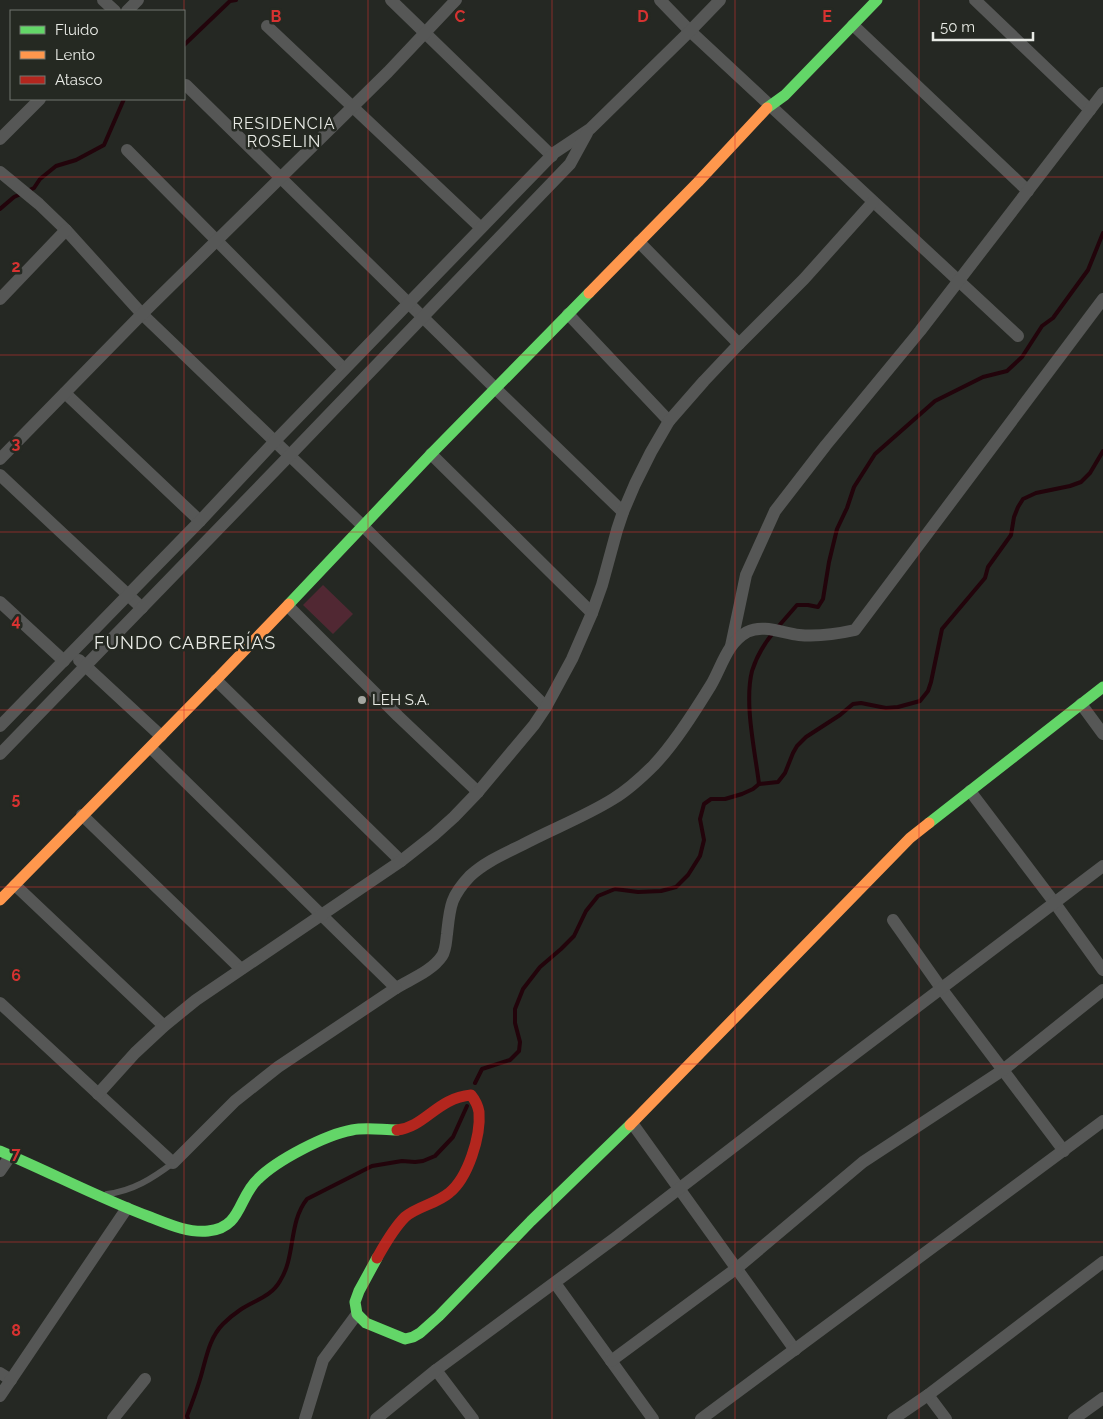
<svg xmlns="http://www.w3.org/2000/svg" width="1103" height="1419" font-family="Raleway,sans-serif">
<rect width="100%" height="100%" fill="#252823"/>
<!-- green -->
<polygon fill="#512833" points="323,585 353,614 333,634 303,605"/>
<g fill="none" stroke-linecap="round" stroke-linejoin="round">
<!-- stream -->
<g stroke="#22040b" stroke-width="4">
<polyline points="184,45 230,1 236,0"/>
<polyline points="0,209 14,197 34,188 40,179 56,166 76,160 104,145 124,99"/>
<polyline points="777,628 797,605 808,605 818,607 823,599 829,562 837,529 847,508 854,487 875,454 935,401 983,377 1007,371 1022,357 1042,326 1053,318 1088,270 1103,233"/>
<path d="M759 784C755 751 744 703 752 671 756 658 764 644 773 633"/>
<polyline points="475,1083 482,1069 510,1060 519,1051 520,1042 515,1023 515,1009 523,989 540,967 561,949 574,936 586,911 598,896 615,889 638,892 661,891 676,887 688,875 700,856 704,840 700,819 704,804 711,799 725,799 742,794 753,789 759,784 778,782 785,773 793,753 797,746 806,737 840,715 853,704 861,703 886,708 898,707 920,701 928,691 931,682 942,629 985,578 988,567 1011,535 1014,517 1018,507 1023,499 1036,493 1070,486 1081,482 1090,473 1103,451"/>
<path d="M188 1419 187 1416C192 1403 197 1390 201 1376 206 1359 209 1338 223 1324 228 1319 234 1314 240 1310 255 1300 271 1297 280 1281 296 1256 288 1223 307 1199L372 1166 402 1161 415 1162 423 1161 435 1156 453 1137 467 1106"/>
</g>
<!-- lane -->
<path stroke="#565756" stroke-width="6" d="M107 1194C133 1191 153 1178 173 1163"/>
<!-- street -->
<g stroke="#565756" stroke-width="12">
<polyline points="103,0 115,11"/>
<polyline points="391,0 552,156"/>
<polyline points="660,0 690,31 1018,336"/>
<polyline points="975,0 1090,110"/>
<polyline points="127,11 138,0"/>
<polyline points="853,25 1028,191"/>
<polyline points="267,26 481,228"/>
<polyline points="186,85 495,388 623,512"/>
<polyline points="0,139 40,99"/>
<polyline points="127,150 344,369"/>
<polyline points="0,172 39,204 66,230 142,314 363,526 546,707"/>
<polyline points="639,242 739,344"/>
<polyline points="0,299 66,230"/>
<polyline points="568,314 669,421"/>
<polyline points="65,393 200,521"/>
<polyline points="431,454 592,613"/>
<polyline points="0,459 142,314 388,72 456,0"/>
<polyline points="0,475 142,608"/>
<polyline points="0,602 64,661"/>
<polyline points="288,606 398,716 478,792"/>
<polyline points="731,646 746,575 775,511 826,445 920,331 1103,93"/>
<polyline points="79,660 161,736"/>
<polyline points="216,680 401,861"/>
<polyline points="1081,704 1103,734"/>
<polyline points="0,726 200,521 275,441 554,153 590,129 690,31 720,0"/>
<polyline points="0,754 290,455 570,164 587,133"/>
<polyline points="970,791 1054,902 1103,970"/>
<polyline points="82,815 241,969"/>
<polyline points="15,885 164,1026"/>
<polyline points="893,920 941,988 1064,1151"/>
<path d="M396 988C411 979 432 971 442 956 446 950 446 941 447 934 450 907 450 897 470 876 485 862 504 854 522 845 552 829 584 817 613 799 628 790 642 777 654 765 675 743 695 711 711 685 722 666 727 643 747 632 763 624 782 633 799 635 818 637 837 634 855 630L1103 299"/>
<polyline points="0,1003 173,1163 235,1101 278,1067 396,988 151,748"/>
<polyline points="98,1094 135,1053 164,1026 196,1000 401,861 434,835 454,817 478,792 534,725 546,707 572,659 592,613 602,585 617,530 623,512 635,484 651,452 669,421 704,381 739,344 804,279 873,202"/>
<polyline points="632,1123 795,1350"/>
<polyline points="0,1171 11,1155"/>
<polyline points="555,1283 653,1419"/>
<polyline points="611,1361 737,1268 863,1162 1003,1070 1103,990"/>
<polyline points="436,1370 473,1419"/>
<polyline points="0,1373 11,1380"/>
<polyline points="928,1395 946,1419"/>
<polyline points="0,1396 127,1208"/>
<polyline points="113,1419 145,1379"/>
<polyline points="305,1419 323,1360 357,1314"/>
<polyline points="376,1419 436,1370 615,1238 819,1081 1103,866"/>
<polyline points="701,1419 1103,1121"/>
<polyline points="893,1419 928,1395 1103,1262"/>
<polyline points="1074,1419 1103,1398"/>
</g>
<!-- fast -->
<g stroke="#63d668" stroke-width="11">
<polyline points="767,108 785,95 877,0"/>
<polyline points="289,604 431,454 589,293"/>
<polyline points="929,823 1103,687"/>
<path d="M0 1151C50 1172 99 1198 150 1217 168 1224 188 1233 208 1231 242 1228 238 1197 258 1179 277 1160 325 1135 352 1130 367 1127 382 1130 397 1130"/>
<polyline points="377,1258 359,1291 355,1302 357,1314 366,1323 405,1339 413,1337 420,1333 439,1316 531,1221 630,1125"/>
</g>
<!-- slow -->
<g stroke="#ff974d" stroke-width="11">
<polyline points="589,293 698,182 767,108"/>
<polyline points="0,900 216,680 289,604"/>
<polyline points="630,1125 910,838 929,823"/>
</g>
<!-- jam -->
<path stroke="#b3261e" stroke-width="11" d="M377 1258C385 1244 393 1229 405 1217 418 1206 436 1204 449 1193 468 1178 481 1136 479 1112 478 1106 475 1100 471 1095 437 1098 425 1127 397 1130"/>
</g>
<!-- grid -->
<path fill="none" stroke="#d73231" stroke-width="1" stroke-opacity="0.55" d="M184 0V1419M368 0V1419M552 0V1419M735 0V1419M919 0V1419M0 177H1103M0 355H1103M0 532H1103M0 710H1103M0 887H1103M0 1064H1103M0 1242H1103"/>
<!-- markers -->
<circle fill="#a4a6a1" stroke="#252922" stroke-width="2" cx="362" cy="700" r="5"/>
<g text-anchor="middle" stroke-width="5" stroke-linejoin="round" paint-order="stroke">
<!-- poi labels -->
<g font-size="15" fill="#e8eae5" stroke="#252922" text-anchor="start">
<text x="372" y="705">LEH S.A.</text>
</g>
<!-- neighbourhood labels -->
<g font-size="16" letter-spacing="1" fill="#e8eae5" stroke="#252922">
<text x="284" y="129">RESIDENCIA<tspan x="284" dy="18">ROSELIN</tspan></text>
</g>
<!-- quarter labels -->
<g font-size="18" letter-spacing="1" fill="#e8eae5" stroke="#252922">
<text x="185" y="649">FUNDO CABRERÍAS</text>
</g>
</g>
<g font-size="16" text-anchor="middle" font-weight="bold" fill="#d73231" stroke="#252922" stroke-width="5" stroke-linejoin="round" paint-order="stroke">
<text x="276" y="22">B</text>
<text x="460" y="22">C</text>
<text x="643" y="22">D</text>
<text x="827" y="22">E</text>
<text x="16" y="272">2</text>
<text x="16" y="449">3</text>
<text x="16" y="626">4</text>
<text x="16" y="804">5</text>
<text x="16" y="981">6</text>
<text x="16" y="1159">7</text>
<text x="16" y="1336">8</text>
</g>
<!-- legend -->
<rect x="10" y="10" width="175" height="90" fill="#252922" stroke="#737670"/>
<rect x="20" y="26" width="25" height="8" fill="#63d668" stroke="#737670"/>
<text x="55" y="35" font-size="15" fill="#e8eae5">Fluido</text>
<rect x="20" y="51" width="25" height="8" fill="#ff974d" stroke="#737670"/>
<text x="55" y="60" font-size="15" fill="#e8eae5">Lento</text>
<rect x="20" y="76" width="25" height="8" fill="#b3261e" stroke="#737670"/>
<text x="55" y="85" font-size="15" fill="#e8eae5">Atasco</text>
<!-- scale -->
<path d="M933 32v8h100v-8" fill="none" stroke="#e8eae5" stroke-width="2.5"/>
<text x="940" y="32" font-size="15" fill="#e8eae5" stroke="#252922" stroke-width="4" paint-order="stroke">50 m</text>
</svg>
